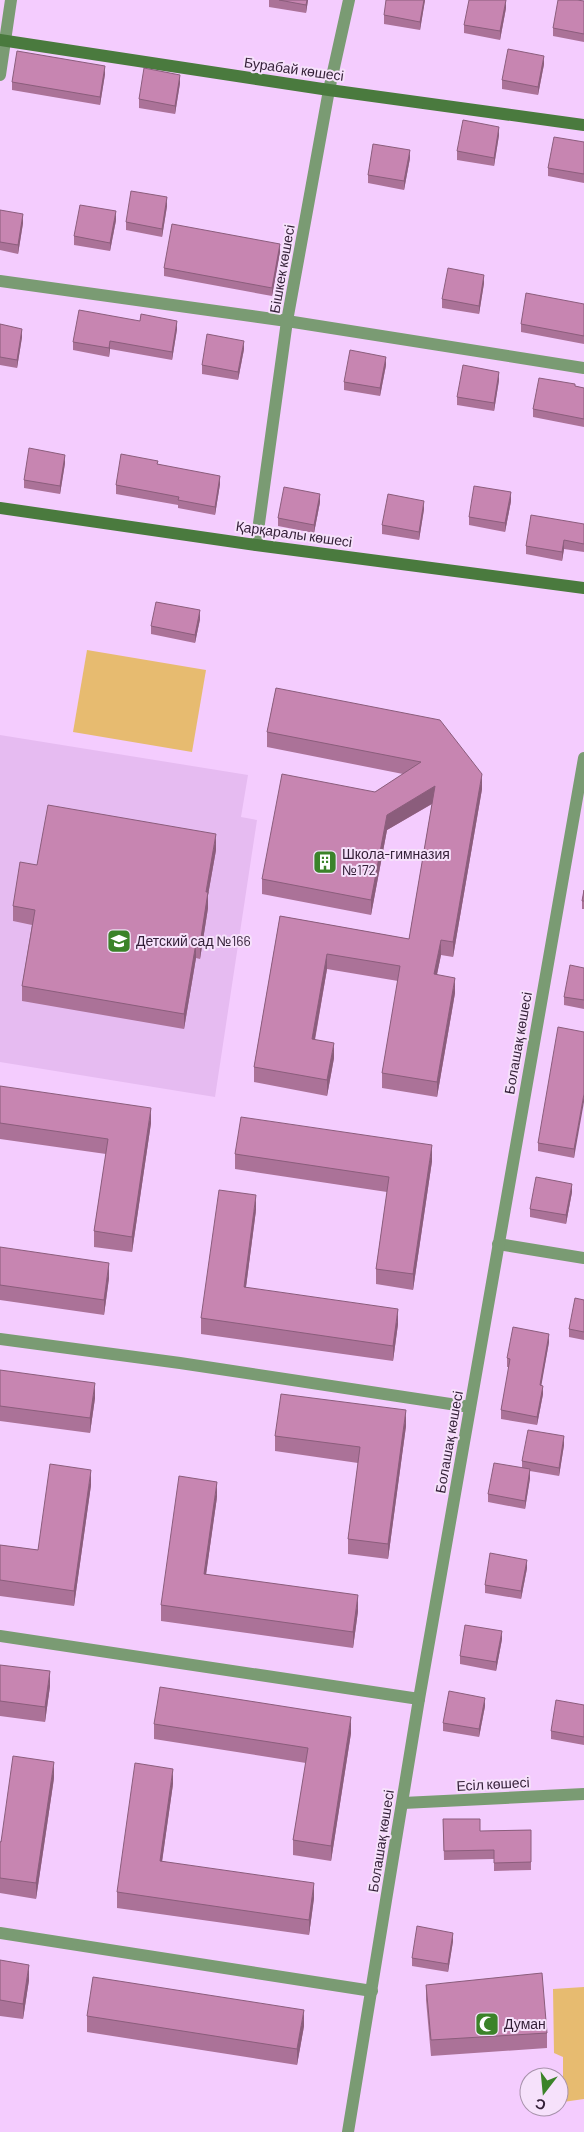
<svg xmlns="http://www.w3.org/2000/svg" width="584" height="2132" font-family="Barlow,sans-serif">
<rect width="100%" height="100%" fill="#f4ccfe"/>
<!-- built -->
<polygon fill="#e6bbf1" points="0,735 248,775 241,817 257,820 215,1097 0,1062"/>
<!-- green -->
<g fill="#e7bb70">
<polygon points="87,650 206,670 192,752 73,732"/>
<polygon points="584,1987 584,2099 563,2102 563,2057 554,2053 553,1989"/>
</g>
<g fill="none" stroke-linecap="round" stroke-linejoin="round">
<!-- street -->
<g stroke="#7a9b73" stroke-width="12">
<polyline points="0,75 11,0"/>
<polyline points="0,281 287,321 584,368"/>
<polyline points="256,545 287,321 329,90 349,0"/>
<polyline points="498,1244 584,1258"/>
<polyline points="0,1339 180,1363 470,1407"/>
<polyline points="0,1636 419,1699"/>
<polyline points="403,1803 584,1794"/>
<polyline points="0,1933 372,1991"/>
<polyline points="348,2132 419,1699 584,758"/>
</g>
<!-- secondary -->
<g stroke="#4a7a3e" stroke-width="12">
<polyline points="0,40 329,90 584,125"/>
<polyline points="0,508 256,545 584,588"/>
</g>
</g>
<!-- wall -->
<g fill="#ab7298">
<polygon points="269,0 308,0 306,13 269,7"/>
<polygon points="425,0 420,30 384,24 384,15"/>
<polygon points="584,1 584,42 553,36 553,28"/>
<polygon points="506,8 500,40 464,33 464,25"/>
<polygon points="544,64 538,95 502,89 502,80"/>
<polygon points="105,74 100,105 12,90 12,82"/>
<polygon points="180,83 175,114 139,108 139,99"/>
<polygon points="499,135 494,166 457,160 457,151"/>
<polygon points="584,142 584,183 548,176 548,168"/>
<polygon points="410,158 404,190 368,183 368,175"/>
<polygon points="167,206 162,237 126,230 126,222"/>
<polygon points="0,210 23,223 18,254 0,250"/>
<polygon points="116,220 110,251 74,245 74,236"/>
<polygon points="280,252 272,296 164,276 164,268"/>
<polygon points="484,283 479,314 442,308 442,299"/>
<polygon points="584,304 584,344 521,332 521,324"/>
<polygon points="0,324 22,337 17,368 0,365"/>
<polygon points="177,329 172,360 110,349 109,357 73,350 73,342"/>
<polygon points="244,349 238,380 202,374 202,365"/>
<polygon points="386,365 380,396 344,390 344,382"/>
<polygon points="499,380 494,411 457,405 457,397"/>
<polygon points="575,386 584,388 584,427 533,417 533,409"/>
<polygon points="65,463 60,494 24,488 24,480"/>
<polygon points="158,464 220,484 215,515 178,508 178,505 116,494 116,485"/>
<polygon points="511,501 505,532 469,525 469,517"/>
<polygon points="320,502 314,533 278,526 278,518"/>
<polygon points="424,509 419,540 382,534 382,525"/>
<polygon points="584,524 584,552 564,549 562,561 526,554 526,546"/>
<polygon points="200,619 195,643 151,634 151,626"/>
<polygon points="276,688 482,789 453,957 441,955 437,974 455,993 437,1097 382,1088 382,1073 398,981 327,969 315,1040 334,1058 327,1096 254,1082 254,1067 280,916 409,939 432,804 387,830 371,915 262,894 262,879 375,792 403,774 267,747 267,732"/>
<polygon points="216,850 208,895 208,908 200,959 196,958 184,1029 22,1001 22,986 32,925 13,921 13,906 37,865"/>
<polygon points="584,890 584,909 582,909 582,901"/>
<polygon points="584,968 584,1009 564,1005 564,997"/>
<polygon points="584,1032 574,1158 538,1151 538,1143"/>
<polygon points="0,1086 151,1123 132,1252 94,1247 94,1231 106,1154 0,1139"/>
<polygon points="235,1154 432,1161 413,1290 376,1284 376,1269 387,1192 235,1169"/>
<polygon points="572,1192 566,1224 530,1217 530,1209"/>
<polygon points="256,1210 246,1287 398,1324 393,1361 201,1334 201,1318"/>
<polygon points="0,1247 109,1278 104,1315 0,1300"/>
<polygon points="584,1300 584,1340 569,1337 569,1329"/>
<polygon points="549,1342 541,1385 543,1394 537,1425 501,1419 501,1410 509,1367 507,1367 507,1358"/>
<polygon points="0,1370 95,1398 90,1433 0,1421"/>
<polygon points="406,1426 388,1559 348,1554 348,1539 358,1463 275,1451 275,1436"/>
<polygon points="564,1445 559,1476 530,1471 530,1478 525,1509 488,1502 488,1494 522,1468 522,1461"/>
<polygon points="91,1485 74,1606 0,1596 0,1545 38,1550"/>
<polygon points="217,1497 206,1574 358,1611 353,1648 161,1621 161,1605"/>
<polygon points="527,1568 521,1599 485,1593 485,1585"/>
<polygon points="502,1639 496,1671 460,1664 460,1656"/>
<polygon points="0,1665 50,1686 45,1722 0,1716"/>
<polygon points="584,1705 584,1745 551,1739 551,1731"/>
<polygon points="485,1706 479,1737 443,1731 443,1723"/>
<polygon points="154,1724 351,1733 331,1861 293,1855 293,1840 306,1763 154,1739"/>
<polygon points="54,1778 36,1899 0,1893 0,1842"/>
<polygon points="173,1784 162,1861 314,1898 309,1935 117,1908 117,1892"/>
<polygon points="443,1819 480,1831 531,1830 531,1870 494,1871 494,1859 444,1860"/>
<polygon points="453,1941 448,1972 412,1966 412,1958"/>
<polygon points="0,1960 29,1980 23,2019 0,2016"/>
<polygon points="426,1985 547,2033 547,2048 431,2056 426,2000"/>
<polygon points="87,2016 304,2026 297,2065 87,2032"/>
</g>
<!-- shaded-wall -->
<g fill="#8b5d7c">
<polygon points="307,0 308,0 306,13 306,5"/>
<polygon points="424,0 425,0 420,30 420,22"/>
<polygon points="506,0 506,8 500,40 500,31"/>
<polygon points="544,56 544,64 538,95 538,87"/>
<polygon points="105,66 105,74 100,105 100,97"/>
<polygon points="180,75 180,83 175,114 175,106"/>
<polygon points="499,127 499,135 494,166 494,158"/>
<polygon points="410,150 410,158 404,190 404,181"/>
<polygon points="167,197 167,206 162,237 162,229"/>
<polygon points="116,211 116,220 110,251 110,243"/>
<polygon points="23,214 23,223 18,254 18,245"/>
<polygon points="280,244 280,252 272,296 272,288"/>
<polygon points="484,275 484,283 479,314 479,306"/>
<polygon points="177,321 177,329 172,360 172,352"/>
<polygon points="22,329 22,337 17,368 17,360"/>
<polygon points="110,341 110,349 109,357 109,348"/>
<polygon points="244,341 244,349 238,380 238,372"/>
<polygon points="386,357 386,365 380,396 380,388"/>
<polygon points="499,372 499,380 494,411 494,403"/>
<polygon points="65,455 65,463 60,494 60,486"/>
<polygon points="220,476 220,484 215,515 215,507"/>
<polygon points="511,492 511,501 505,532 505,523"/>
<polygon points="320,494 320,502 314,533 314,525"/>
<polygon points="424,501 424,509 419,540 419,532"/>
<polygon points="564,540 564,549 562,561 562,552"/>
<polygon points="200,610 200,619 195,643 195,635"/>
<polygon points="482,774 482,789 453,957 453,942"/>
<polygon points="435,786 435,802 387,830 371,915 371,900 387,815"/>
<polygon points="216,834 216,850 208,895 208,908 200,959 200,944 206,892"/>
<polygon points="441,940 441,955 434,989 434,974"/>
<polygon points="196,943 196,958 184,1029 184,1014"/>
<polygon points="327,954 327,969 312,1055 312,1039"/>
<polygon points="455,978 455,993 437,1097 437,1082"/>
<polygon points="334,1043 334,1058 327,1096 327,1080"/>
<polygon points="584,1094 584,1102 574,1158 574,1149"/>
<polygon points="151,1108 151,1123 132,1252 132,1237"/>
<polygon points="432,1145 432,1161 413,1290 413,1274"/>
<polygon points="572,1184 572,1192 566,1224 566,1215"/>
<polygon points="256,1195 256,1210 244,1302 244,1287"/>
<polygon points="109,1263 109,1278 104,1315 104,1300"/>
<polygon points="398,1309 398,1324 393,1361 393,1346"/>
<polygon points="549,1334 549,1342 540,1393 540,1385"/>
<polygon points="95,1383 95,1398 90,1433 90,1418"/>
<polygon points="543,1386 543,1394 537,1425 537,1417"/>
<polygon points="406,1410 406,1426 388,1559 388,1544"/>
<polygon points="564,1436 564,1445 559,1476 559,1468"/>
<polygon points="530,1469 530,1478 525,1509 525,1501"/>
<polygon points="91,1470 91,1485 74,1606 74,1591"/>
<polygon points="217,1482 217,1497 204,1589 204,1574"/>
<polygon points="527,1560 527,1568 521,1599 521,1591"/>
<polygon points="358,1595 358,1611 353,1648 353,1632"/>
<polygon points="502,1631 502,1639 496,1671 496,1662"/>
<polygon points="50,1671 50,1686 45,1722 45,1707"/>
<polygon points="485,1698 485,1706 479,1737 479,1729"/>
<polygon points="351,1717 351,1733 331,1861 331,1846"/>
<polygon points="54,1762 54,1778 36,1899 36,1883"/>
<polygon points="173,1769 173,1784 160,1876 160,1861"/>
<polygon points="314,1883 314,1898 309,1935 309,1920"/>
<polygon points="453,1933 453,1941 448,1972 448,1964"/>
<polygon points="29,1965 29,1980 23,2019 23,2004"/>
<polygon points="304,2010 304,2026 297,2065 297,2049"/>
</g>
<!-- building -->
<g fill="#c785b1" stroke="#8b5d7c">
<polygon points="279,0 307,0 306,5"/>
<polygon points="386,0 424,0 420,22 384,15"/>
<polygon points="469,0 506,0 500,31 464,25"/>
<polygon points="558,0 577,0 584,1 584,34 553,28"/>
<polygon points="508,49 544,56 538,87 502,80"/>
<polygon points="17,51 105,66 100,97 12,82"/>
<polygon points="144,68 180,75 175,106 139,99"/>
<polygon points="463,120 499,127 494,158 457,151"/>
<polygon points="554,137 584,142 584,174 548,168"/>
<polygon points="373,144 410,150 404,181 368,175"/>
<polygon points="131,191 167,197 162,229 126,222"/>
<polygon points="80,205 116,211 110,243 74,236"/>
<polygon points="0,210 23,214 18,245 0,242"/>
<polygon points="172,224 280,244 272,288 164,268"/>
<polygon points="448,268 484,275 479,306 442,299"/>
<polygon points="526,293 584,304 584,336 521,324"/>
<polygon points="79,310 140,321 141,314 177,321 172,352 110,341 109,348 73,342"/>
<polygon points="0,324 22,329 17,360 0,357"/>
<polygon points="207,334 244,341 238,372 202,365"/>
<polygon points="350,350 386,357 380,388 344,382"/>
<polygon points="463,365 499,372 494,403 457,397"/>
<polygon points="539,378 575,384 575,386 584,388 584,419 533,409"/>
<polygon points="29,448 65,455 60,486 24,480"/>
<polygon points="121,454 158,461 157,464 220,476 215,507 178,500 179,497 116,485"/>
<polygon points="474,486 511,492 505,523 469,517"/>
<polygon points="284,487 320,494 314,525 278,518"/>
<polygon points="388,494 424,501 419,532 382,525"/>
<polygon points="531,515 584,524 584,544 564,540 562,552 526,546"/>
<polygon points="156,602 200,610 195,635 151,626"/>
<polygon points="276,688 440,720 482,774 453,942 441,940 434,974 455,978 437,1082 382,1073 400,966 327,954 312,1039 334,1043 327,1080 254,1067 280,916 409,939 435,786 387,815 371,900 262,879 282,774 375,792 421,762 267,732"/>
<polygon points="48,805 216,834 206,892 208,892 200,944 196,943 184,1014 22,986 35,910 13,906 20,862 37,865"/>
<polygon points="584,890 584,901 582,901"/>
<polygon points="570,965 584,968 584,1000 564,997"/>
<polygon points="558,1027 584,1032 584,1094 574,1149 538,1143"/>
<polygon points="0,1086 151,1108 132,1237 94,1231 108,1139 0,1123"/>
<polygon points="241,1117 432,1145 413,1274 376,1269 389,1177 235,1154"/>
<polygon points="536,1177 572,1184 566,1215 530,1209"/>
<polygon points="219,1190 256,1195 244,1287 398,1309 393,1346 201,1318"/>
<polygon points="0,1247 109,1263 104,1300 0,1285"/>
<polygon points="575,1298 584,1300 584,1332 569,1329"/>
<polygon points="513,1327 549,1334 540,1385 543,1386 537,1417 501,1410 510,1359 507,1358"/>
<polygon points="0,1370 95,1383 90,1418 0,1406"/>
<polygon points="281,1394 406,1410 388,1544 348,1539 360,1447 275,1436"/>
<polygon points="528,1430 564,1436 559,1468 522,1461"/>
<polygon points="494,1463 530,1469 525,1501 488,1494"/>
<polygon points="50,1464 91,1470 74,1591 0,1580 0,1545 38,1550"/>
<polygon points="179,1476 217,1482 204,1574 358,1595 353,1632 161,1605"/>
<polygon points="490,1553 527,1560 521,1591 485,1585"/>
<polygon points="465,1625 502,1631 496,1662 460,1656"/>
<polygon points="0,1665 50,1671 45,1707 0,1701"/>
<polygon points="160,1687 351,1717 331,1846 293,1840 308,1748 154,1724"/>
<polygon points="449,1691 485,1698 479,1729 443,1723"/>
<polygon points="556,1700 584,1705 584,1737 551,1731"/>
<polygon points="13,1756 54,1762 36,1883 0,1878 0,1842 1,1842"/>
<polygon points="135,1763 173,1769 160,1861 314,1883 309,1920 117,1892"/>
<polygon points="443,1819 480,1819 480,1831 531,1830 531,1862 494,1863 494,1850 444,1851"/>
<polygon points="417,1926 453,1933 448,1964 412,1958"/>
<polygon points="0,1960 29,1965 23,2004 0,2000"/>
<polygon points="542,1973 547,2033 431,2040 426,1985"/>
<polygon points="93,1977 304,2010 297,2049 87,2016"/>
</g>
<!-- icons -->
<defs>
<g id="building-square" transform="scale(1.25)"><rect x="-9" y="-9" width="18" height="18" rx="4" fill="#3b8329" stroke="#f6e1fb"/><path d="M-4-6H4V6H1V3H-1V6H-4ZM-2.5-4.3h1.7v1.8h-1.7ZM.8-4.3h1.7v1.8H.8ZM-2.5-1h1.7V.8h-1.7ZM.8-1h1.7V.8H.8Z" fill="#fff"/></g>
<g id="school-square" transform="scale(1.25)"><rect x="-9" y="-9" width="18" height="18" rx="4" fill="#3b8329" stroke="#f6e1fb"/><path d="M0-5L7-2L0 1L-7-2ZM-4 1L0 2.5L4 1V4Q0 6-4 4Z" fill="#fff"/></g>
<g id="mosque-square" transform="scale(1.25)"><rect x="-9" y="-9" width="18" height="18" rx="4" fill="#3b8329" stroke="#f6e1fb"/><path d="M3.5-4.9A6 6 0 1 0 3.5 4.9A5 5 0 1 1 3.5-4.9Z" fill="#fff"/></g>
</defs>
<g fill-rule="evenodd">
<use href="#building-square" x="325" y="862"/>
<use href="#school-square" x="119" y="941"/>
<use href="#mosque-square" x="487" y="2024"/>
</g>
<g text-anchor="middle" stroke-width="4" stroke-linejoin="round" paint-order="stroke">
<!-- street labels -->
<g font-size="14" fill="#321e36" stroke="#f6e1fb">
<text transform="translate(294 69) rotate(8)" y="5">Бурабай көшесі</text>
<text transform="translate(282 269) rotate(-80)" y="5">Бішкек көшесі</text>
<text transform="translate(294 534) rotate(8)" y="5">Қарқаралы көшесі</text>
<text transform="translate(518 1043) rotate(-80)" y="5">Болашақ көшесі</text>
<text transform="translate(449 1442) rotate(-80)" y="5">Болашақ көшесі</text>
<text transform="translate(493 1784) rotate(-3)" y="5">Есіл көшесі</text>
<text transform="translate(381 1841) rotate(-81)" y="5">Болашақ көшесі</text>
</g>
<!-- poi labels -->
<g font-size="14" fill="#321e36" stroke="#f6e1fb" text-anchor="start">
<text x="342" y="859">Школа-гимназия<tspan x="342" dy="16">№172</tspan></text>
<text x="136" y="946">Детский сад №166</text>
<text x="504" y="2029">Думан</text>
</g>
</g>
<!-- north arrow -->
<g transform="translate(544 2092) rotate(196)"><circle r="24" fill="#f6e1fb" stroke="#a893ac"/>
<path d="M0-4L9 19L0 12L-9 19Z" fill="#3b8329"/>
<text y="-8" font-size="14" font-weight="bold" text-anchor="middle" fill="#321e36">С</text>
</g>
</svg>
